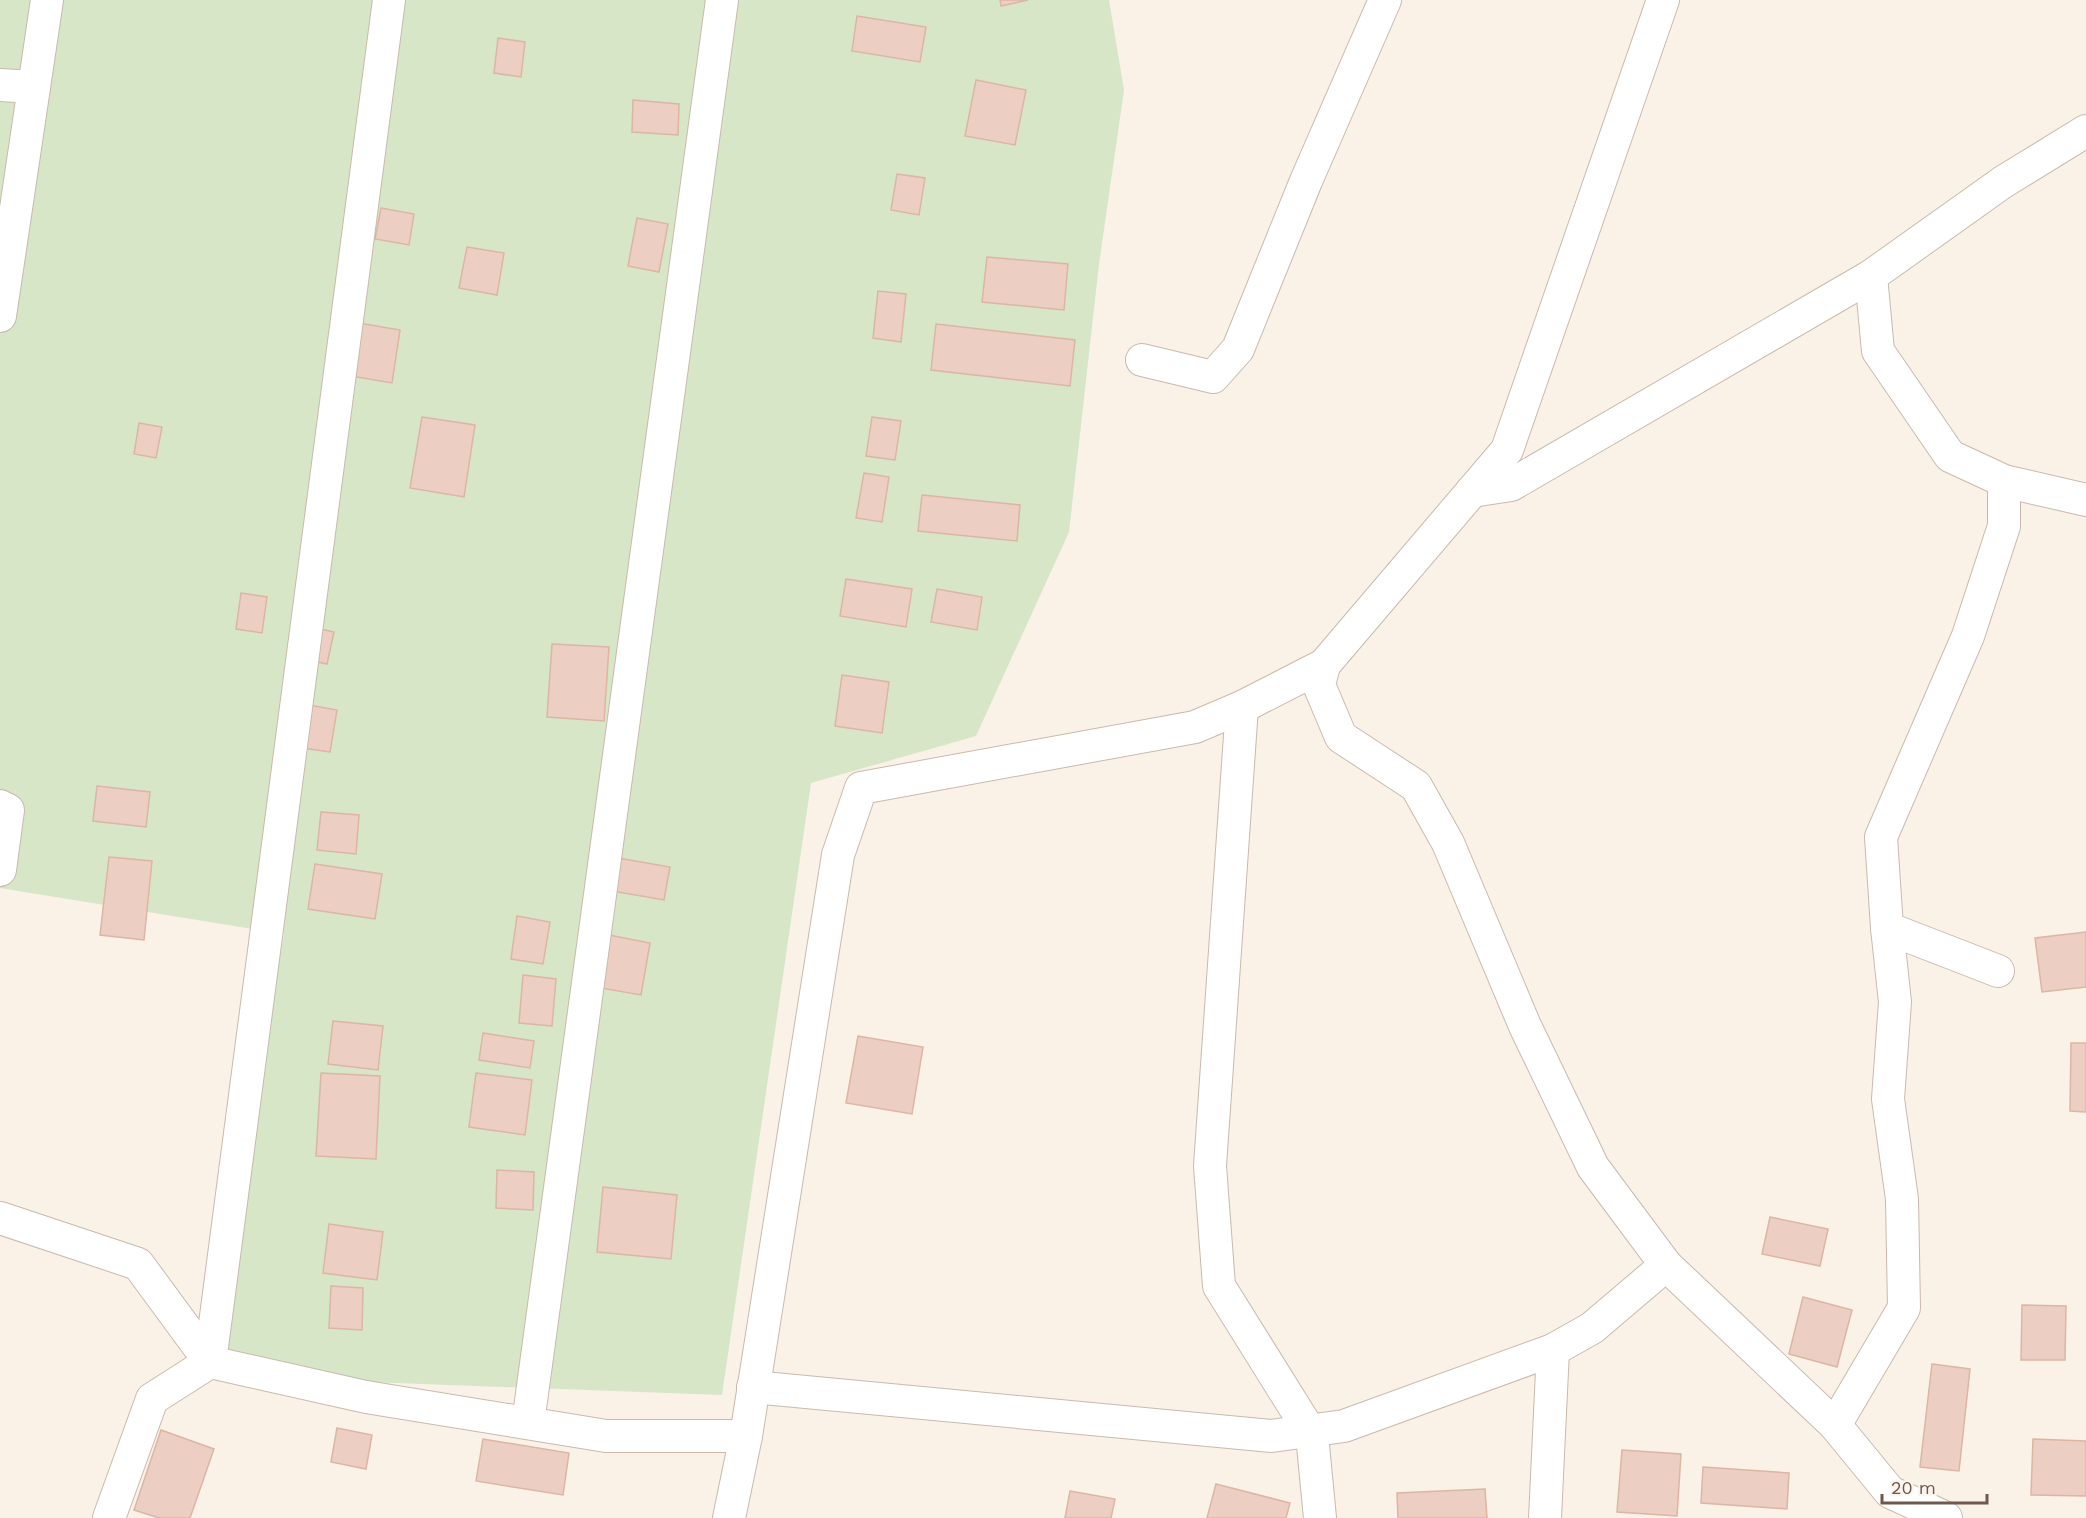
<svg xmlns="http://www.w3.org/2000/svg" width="2086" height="1518" font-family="'Work Sans',sans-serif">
<rect width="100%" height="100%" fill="#faf1e7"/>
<!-- green -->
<polygon fill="#d6e6c7" points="0,0 1109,0 1124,90 1099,264 1069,532 976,736 811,783 722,1395 207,1376 284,934 0,888"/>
<!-- building -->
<g fill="#eccfc2" stroke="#ddb5a4" stroke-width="1.5">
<polygon points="1000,0 1028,0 1001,6"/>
<polygon points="857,16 926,27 920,62 852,51"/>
<polygon points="498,38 525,42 521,77 494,73"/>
<polygon points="976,80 1026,90 1015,145 965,136"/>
<polygon points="633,100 679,104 678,135 632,132"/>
<polygon points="897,174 925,178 919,215 891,210"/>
<polygon points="381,208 414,214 409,245 375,239"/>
<polygon points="637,218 668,224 659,272 628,266"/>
<polygon points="467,247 504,253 497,295 459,288"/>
<polygon points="987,257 1068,264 1064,310 982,302"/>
<polygon points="878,291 906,294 901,342 873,338"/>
<polygon points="359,323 400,330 392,383 351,376"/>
<polygon points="936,324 1075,340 1070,386 931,370"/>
<polygon points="422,417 475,425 464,497 410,488"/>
<polygon points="872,417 901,421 895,460 866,456"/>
<polygon points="139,423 162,427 156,458 134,454"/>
<polygon points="864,473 889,477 882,522 856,518"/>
<polygon points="922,495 1020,505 1017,541 918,531"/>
<polygon points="846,579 912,589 906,627 840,616"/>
<polygon points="937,589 982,597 977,630 931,622"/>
<polygon points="241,593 267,597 262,633 236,629"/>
<polygon points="316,628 334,632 327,664 309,660"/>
<polygon points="552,644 609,647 604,721 547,717"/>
<polygon points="842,675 889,682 882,733 835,726"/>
<polygon points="309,705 337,710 330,752 303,748"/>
<polygon points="97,786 150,792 146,827 93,821"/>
<polygon points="321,812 359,815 356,854 317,850"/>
<polygon points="109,857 152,861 144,940 100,935"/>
<polygon points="618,858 670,867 664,900 612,891"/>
<polygon points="315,864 382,874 375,919 308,909"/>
<polygon points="517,916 550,922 543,964 511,959"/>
<polygon points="2086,932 2086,987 2042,992 2035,938"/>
<polygon points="604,934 650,943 641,995 595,987"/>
<polygon points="523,975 556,979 552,1026 519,1023"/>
<polygon points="333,1021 383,1026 378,1070 328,1064"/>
<polygon points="483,1033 534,1041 530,1068 479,1060"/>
<polygon points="858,1036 923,1047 912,1114 846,1103"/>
<polygon points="2071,1043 2086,1043 2086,1112 2070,1111"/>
<polygon points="321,1073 380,1076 376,1159 316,1156"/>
<polygon points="476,1073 532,1080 525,1135 469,1127"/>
<polygon points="497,1170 534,1172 533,1210 496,1208"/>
<polygon points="603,1187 677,1195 671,1259 597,1252"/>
<polygon points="1770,1217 1828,1229 1820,1266 1762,1254"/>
<polygon points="329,1224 383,1232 377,1280 323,1273"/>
<polygon points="331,1286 363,1288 362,1330 329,1328"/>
<polygon points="1803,1297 1852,1310 1837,1367 1789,1354"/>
<polygon points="2022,1305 2066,1306 2065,1360 2021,1360"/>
<polygon points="1932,1364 1970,1369 1959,1471 1920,1467"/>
<polygon points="337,1428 372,1435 366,1469 331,1462"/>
<polygon points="161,1430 214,1449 190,1518 159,1518 134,1510"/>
<polygon points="483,1439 569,1453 563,1495 476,1481"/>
<polygon points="2033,1439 2086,1441 2086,1496 2031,1495"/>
<polygon points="1622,1450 1681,1454 1677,1516 1617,1512"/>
<polygon points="1703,1467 1789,1473 1787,1509 1701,1503"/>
<polygon points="1216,1484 1290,1503 1286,1518 1207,1518"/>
<polygon points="1485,1489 1487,1518 1398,1518 1397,1493"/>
<polygon points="1070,1491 1115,1499 1111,1518 1065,1518"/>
</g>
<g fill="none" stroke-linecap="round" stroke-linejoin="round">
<!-- street casing -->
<g stroke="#cab9ae" stroke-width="34">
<g id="street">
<polyline points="0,85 34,87"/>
<polyline points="1871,276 1878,351 1950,456 2004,481 2086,500"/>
<polyline points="0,316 47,0"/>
<polyline points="1142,360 1213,377 1238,349 1306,181 1385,0"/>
<polyline points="1472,491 1511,485 1871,276 2003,182 2086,131"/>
<polyline points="1324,665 1319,685 1341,737 1416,786 1448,843 1525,1026 1593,1167 1666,1265 1835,1425 1890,1492 1946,1518"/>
<polyline points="1242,707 1210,1166 1219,1286 1312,1435 1320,1518"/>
<polyline points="0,806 8,810 0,870"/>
<polyline points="1998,971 1887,928 1881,837 1968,636 2004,526 2004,481"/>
<polyline points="0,1218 138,1264 210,1362 366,1397 606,1436 746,1436 838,855 861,788 1195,727 1242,707 1324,665 1507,450 1663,0"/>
<polyline points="753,1387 1272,1436 1344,1426 1553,1350"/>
<polyline points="528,1423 722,0"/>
<polyline points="1835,1425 1904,1308 1902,1199 1888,1099 1895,1002 1887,928"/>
<polyline points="109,1518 152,1399 210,1362 389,0"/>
<polyline points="729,1518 746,1436"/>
<polyline points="1545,1518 1553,1350 1592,1328 1666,1265"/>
</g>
</g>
<!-- street -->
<use href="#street" stroke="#fff" stroke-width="32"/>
</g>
<!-- scale -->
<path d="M1882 1494v9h105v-9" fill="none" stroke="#70584e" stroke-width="3"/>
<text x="1891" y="1494" font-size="18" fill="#70584e" stroke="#fdf5ed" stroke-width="4.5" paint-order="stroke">20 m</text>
</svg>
